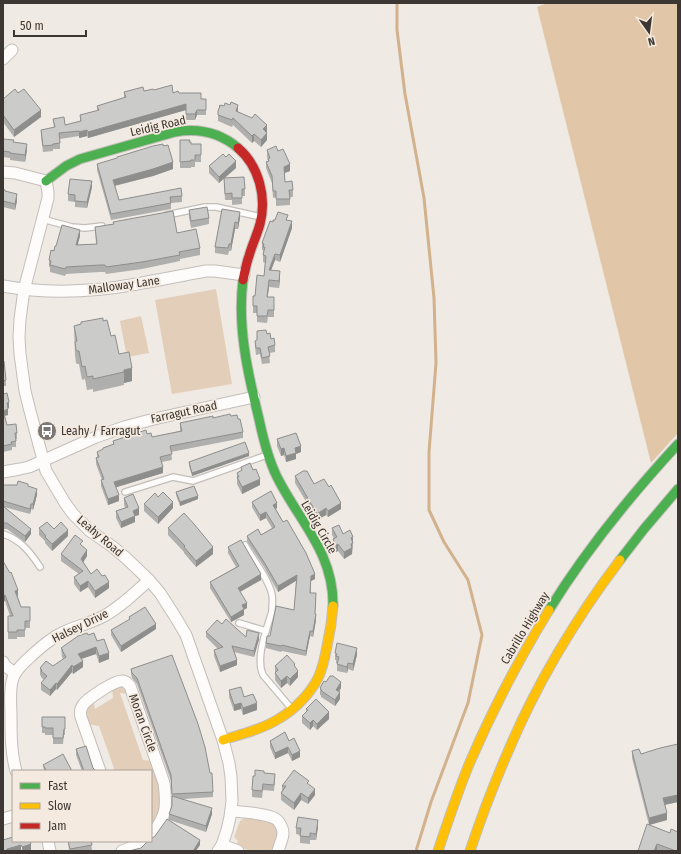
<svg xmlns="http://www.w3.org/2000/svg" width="681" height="854" font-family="'Fira Sans Condensed',sans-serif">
<rect width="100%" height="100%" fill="#f0eae4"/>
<!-- green -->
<g fill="#e2ceb9">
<polygon points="216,289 232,384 172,394 155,300"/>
<polygon points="141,316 149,353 127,357 120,321"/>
<path d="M120 686 125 687 128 694 120 693 143 760 152 761 161 788V803L155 821 151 826V771H115L99 726 88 724C84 711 85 711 93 699L95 709 113 698 112 688Z"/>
<polygon points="246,817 271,821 280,832 274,851 250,851 236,845 238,841 234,837 240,821"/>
</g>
<!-- forest -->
<polygon fill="#e1c6a8" points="547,3 678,3 678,433 651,463 537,7"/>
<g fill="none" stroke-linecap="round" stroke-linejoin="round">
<!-- stream -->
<polyline stroke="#d2b18d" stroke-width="3" points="397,3 397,30 405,94 424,198 434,298 436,363 429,452 429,510 444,542 468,580 482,635 468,703 431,802 416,851"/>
<!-- lane casing -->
<g stroke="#c3beba" stroke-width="8">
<g id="lane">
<polyline points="167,215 205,207 216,207 261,217"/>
<polyline points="42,219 72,227 85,228 102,226"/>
<polyline points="125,492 173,477 193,481 267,455"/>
<path d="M3 534C20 539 31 553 40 567"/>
<path d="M245 545C252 558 270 581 272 595 273 600 272 605 272 611 267 629 255 657 263 675L291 708"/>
<polyline points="239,623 266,631"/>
</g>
</g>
<!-- street casing -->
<g stroke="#c3beba" stroke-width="13">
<g id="street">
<polyline points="3,59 12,50"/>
<polyline points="3,172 15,173 46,181 48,192 48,198 24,290 20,319 19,338 20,354 25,391 30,411 46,471 65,503 73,514 90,531 113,547 126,558 149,580 160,593 176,618 186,635 223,740 229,763 231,777 232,801 230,817 227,830 222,845 218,851"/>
<path d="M3 286C47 294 93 292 137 284 160 280 183 275 206 271H215L244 275"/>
<polyline points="3,472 20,469 29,467 96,437 124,427 154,419 254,397"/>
<polyline points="3,662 5,666 15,673"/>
<path d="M16 771C11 753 11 735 11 717 11 705 9 688 13 678 16 669 24 663 30 657 41 647 51 638 64 632 77 626 91 623 104 616 120 607 135 593 149 580"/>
<path d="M100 771 81 717C80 713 80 709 83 705 87 699 116 679 123 681 126 681 128 684 130 686L164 783C167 805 167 817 151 834"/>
<path d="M231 811C243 812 264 813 274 818 279 820 283 828 283 833 283 839 279 846 278 851"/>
<polyline points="3,819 13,816"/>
<polyline points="48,841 50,851"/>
<polyline points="222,845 238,851"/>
<polyline points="122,851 130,848 142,841"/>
</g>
</g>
<!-- fast casing -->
<g stroke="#c3beba" stroke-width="11">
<g id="fast">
<path d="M46 181 66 166 80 159 175 132C198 128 219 132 238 148"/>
<path d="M243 280C237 327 248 374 259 419 263 438 268 459 277 477 299 521 334 553 333 606"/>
<polyline points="620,560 644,529 678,489"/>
<path d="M549 610C586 550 630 496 678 444"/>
</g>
</g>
<!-- slow casing -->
<g stroke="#c3beba" stroke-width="11">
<g id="slow">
<path d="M223 740C242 734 263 729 280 718 295 709 310 694 318 678 323 668 325 657 327 646 330 633 332 620 333 606"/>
<path d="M438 851C448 821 458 791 470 762 493 709 519 659 549 610"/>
<path d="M470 851C481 818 493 786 507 754 535 687 576 618 620 560"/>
</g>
</g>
<!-- jam casing -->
<g stroke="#c3beba" stroke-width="11">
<path id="jam" d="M238 148C259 166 267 197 260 224 257 235 252 245 249 256 246 264 245 272 243 280"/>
</g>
<!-- lane -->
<use href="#lane" stroke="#fdfcfb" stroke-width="5.5"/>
<!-- street -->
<use href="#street" stroke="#fdfcfb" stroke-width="11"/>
<!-- fast -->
<use href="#fast" stroke="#4caf50" stroke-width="9"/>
<!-- slow -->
<use href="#slow" stroke="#ffc107" stroke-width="9"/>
<!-- jam -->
<use href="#jam" stroke="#c62828" stroke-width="9"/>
</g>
<!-- wall -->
<g fill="#afafae">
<polygon points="154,90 179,93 201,99 206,99 206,115 197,115 195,120 186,120 186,110 88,138 87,136 79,138 79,136 60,139 60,149 53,149 53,151 43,152 41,136 41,130 54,128 53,119 65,125 80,121 80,115 97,111 97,106 124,98 124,92"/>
<polygon points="18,93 41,117 14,137 3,122 3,99"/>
<polygon points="219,106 238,112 267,132 267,140 261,147 254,141 252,143 233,125 232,127 218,121 218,111 219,108"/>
<polygon points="3,139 14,142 27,150 25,162 10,160 10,158 3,157"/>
<polygon points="180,140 189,142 191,144 201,144 201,162 195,162 195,167 191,167 191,168 180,168"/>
<polygon points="267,150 278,151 290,171 285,173 285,182 293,190 293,197 290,197 290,205 276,206 276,197 273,198 272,183 266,168 266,162 268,161 267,157"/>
<polygon points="97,164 173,169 153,176 115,186 119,200 182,196 182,202 171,203 171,209 111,220 97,170"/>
<polygon points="209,166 236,168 224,178 245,189 245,196 242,196 242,204 232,205 232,200 225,200 224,178 219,183 209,173"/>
<polygon points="92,187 87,208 75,207 75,202 68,201 68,194"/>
<polygon points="3,189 17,201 15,210 3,207"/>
<polygon points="222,209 240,218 238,229 235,229 231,251 229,251 228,255 215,253 215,247"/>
<polygon points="189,210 209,218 209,224 191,228 189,217"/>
<polygon points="275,220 288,220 292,228 280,262 275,260 271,270 280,278 279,288 269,287 267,297 274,297 274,317 268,317 267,323 257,322 257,313 253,313 253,296 255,296 264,276 265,263 263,262 263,250 262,250 262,243 273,222"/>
<polygon points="113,222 177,233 200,248 200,255 180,259 180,261 142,269 106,274 105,272 100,272 66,274 65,276 50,272 50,267 49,267 49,260 56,246 80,236 77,245 96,244 95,227 113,224"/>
<polygon points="103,321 119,354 132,381 124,383 124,385 93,392 93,389 87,390 85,379 82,380 79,364 77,364 76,363 75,355 74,326 81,324 81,322"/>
<polygon points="257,331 267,334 275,345 275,352 269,353 270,363 262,364 260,354 256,355 255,347 255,341 257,340"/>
<polygon points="3,361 6,380 6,386 3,386"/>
<polygon points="3,394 9,408 8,408 8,415 5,416 7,425 17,433 17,439 16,439 16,447 12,447 12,450 3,452"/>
<polygon points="231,416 238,419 243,432 243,438 171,452 172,460 162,462 163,473 116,487 119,501 108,505 101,486 101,480 102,480 96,464 96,458 97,457 97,452 103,450 103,448 113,444 113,441 147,434 152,437 180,431 180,423 213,418"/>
<polygon points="277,439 301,452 296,454 296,459 286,462 284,455 281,456 277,446"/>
<polygon points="249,456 192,476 189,466 189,462"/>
<polygon points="241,467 260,485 242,494 237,484 237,473 241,471"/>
<polygon points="295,476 314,484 341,509 328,517 326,515 317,520 295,483"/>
<polygon points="3,485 28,487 37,495 33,510 31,509 30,514 4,507 31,534 25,542 7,529 3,529"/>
<polygon points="176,492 198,499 180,506 176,495"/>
<polygon points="158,497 173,508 158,524 144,511 144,504"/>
<polygon points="124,498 139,515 135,516 135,522 121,528 116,518 116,511 125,508 124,504"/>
<polygon points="252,502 277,508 276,509 315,579 311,581 311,593 316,599 315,614 316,620 313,637 310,636 306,656 282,651 281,652 266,648 266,643 270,636 294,610 296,581 278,592 264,567 247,541 247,536 261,535 272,528 266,518 260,521 252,507"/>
<polygon points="39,528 54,529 68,536 52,551 45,543 45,541 39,535"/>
<polygon points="168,528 213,554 196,567 184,553 184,552 168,535"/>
<polygon points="332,528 343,534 353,537 352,554 344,559 338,551 336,552 333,545 333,539 334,538 332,535"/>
<polygon points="83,546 87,556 83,562 91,574 109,588 95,598 88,587 80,592 74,584 74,577 79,574 61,561 61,554"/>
<polygon points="228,547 261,580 240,592 247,608 244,609 244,615 231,622 210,588 210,582 236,567 228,553"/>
<polygon points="3,561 18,597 21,607 30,607 30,628 25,628 25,637 17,637 17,639 8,639 8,616 10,616 5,601"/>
<polygon points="129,617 156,629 121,652 111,635 111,630 129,620"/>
<polygon points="222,624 246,637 259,639 254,657 234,652 237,660 237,666 237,665 220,672 214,656 214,650 218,649 206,637 206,632"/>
<polygon points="88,635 97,641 109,659 99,663 96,654 81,659 83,667 73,674 72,672 57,690 56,689 50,696 41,690 41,683 44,680 41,677 41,676 40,675 40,668 53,666 63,659 62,657 61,648"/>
<polygon points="335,653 357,655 353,671 348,669 347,673 337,671 337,663 336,663 336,660 335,660"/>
<polygon points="275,666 295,666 298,677 290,686 287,683 281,688 275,680"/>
<polygon points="131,669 213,792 213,797 183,799 212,814 206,832 169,820 169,814 172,806 172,798 171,781 137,684 132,678 131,674"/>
<polygon points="320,688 341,688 339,692 340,699 335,706 321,697 321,695 320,695"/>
<polygon points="229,690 244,697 257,710 243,715 241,709 234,711 229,697"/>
<polygon points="306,709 329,719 317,730 313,726 310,730 302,723 302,716 306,712"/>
<polygon points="42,717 65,717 65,735 64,735 63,744 53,744 53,735 45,735 45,733 42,733"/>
<polygon points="270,741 289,741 300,757 292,761 288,753 275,759 270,747"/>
<polygon points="678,744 678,802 665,805 667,820 649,825 632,758 632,751 641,754"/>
<polygon points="76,749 93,768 96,771 82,771 76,755"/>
<polygon points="43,765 72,771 44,771"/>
<polygon points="264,773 275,781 274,791 263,790 262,798 252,797 252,790"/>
<polygon points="309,785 315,795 308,804 301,800 294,810 281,800 281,793 282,790 282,786"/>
<polygon points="318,827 316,840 310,840 310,844 300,843 300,835 296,834 296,828"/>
<polygon points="670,833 678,851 659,851 657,850 638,851"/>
<polygon points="68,841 91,841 92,851 69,851"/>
</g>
<!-- shaded-wall -->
<g fill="#8e8e8d">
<polygon points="186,104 186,110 88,138 88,132"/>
<polygon points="238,105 238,112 236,118 236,111"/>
<polygon points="41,110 41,117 14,137 14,130"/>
<polygon points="197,110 197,115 195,120 195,114"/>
<polygon points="267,125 267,132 263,136 263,129"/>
<polygon points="87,130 87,136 79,138 79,132"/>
<polygon points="267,133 267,140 261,147 261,140"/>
<polygon points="254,134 254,141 252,143 252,136"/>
<polygon points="27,144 27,150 25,162 25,155"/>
<polygon points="236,161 236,168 219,183 219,177"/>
<polygon points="173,162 173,169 153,176 113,186 113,180"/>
<polygon points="290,164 290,171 284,173 284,167"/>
<polygon points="92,181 92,187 87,208 87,202"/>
<polygon points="17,194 17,201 15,210 15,204"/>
<polygon points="240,212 240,218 238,229 238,223"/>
<polygon points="292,221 292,228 280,262 280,255"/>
<polygon points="235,222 235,229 231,251 231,244"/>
<polygon points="80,230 80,236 76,252 76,245"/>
<polygon points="275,254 275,260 269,276 269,270"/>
<polygon points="280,271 280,278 279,288 279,281"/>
<polygon points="269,280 269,287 267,303 267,297"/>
<polygon points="132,368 132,381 124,383 124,370"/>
<polygon points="9,402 9,408 7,409 7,403"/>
<polygon points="8,409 8,415 3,416 3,411"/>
<polygon points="301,446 301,452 296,454 296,459 286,462 286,456 295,448"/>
<polygon points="284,448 284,455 281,456 281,449"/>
<polygon points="249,453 249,456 192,476 192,473"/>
<polygon points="163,467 163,473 114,488 114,482"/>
<polygon points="260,479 260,485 242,494 242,487"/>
<polygon points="37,489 37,495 33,510 33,504"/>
<polygon points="119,495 119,501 108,505 108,499"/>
<polygon points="198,496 198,499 180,506 180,502"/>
<polygon points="173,502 173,508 158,524 158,517"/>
<polygon points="277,503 277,508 273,510 273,505"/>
<polygon points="341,503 341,509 328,517 328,511"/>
<polygon points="31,504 31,509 30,514 30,509"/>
<polygon points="139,508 139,515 135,516 135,522 121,528 121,522 133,511"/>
<polygon points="326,508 326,515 317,520 317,514"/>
<polygon points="266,512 266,518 260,521 260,515"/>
<polygon points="31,529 31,534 25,542 25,536"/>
<polygon points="68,530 68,536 52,551 52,544"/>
<polygon points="353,537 352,554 344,559 344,552 351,538"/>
<polygon points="338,544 338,551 336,552 336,545"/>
<polygon points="213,547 213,554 196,567 196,561"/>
<polygon points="87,550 87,556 81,566 81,559"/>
<polygon points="261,574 261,580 238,593 238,588"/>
<polygon points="315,574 315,579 311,581 310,598 311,576"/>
<polygon points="297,575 297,580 278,592 278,586"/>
<polygon points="88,581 88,587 80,592 80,586"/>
<polygon points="109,582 109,588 95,598 95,591"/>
<polygon points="18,590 18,597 15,591"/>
<polygon points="5,595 5,601 3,602 3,596"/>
<polygon points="247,603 247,608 242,611 242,605"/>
<polygon points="244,609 244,615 231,622 231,617"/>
<polygon points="316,614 316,620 313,637 313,631"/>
<polygon points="156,624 156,629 121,652 121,646"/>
<polygon points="310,631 310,636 306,656 306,651"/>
<polygon points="259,633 259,639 254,657 254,651"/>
<polygon points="96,647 96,654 78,660 78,654"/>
<polygon points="357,648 357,655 353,671 353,664"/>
<polygon points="109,653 109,659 99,663 99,656"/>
<polygon points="237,660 237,665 220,672 220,666"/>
<polygon points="83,661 83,667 73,674 73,667"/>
<polygon points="348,663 348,669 347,673 347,667"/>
<polygon points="72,665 72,672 57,690 57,684"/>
<polygon points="298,671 298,677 290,686 290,679"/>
<polygon points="287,676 287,683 281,688 281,681"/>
<polygon points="341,682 341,688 336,696 336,690"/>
<polygon points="56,683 56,689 50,696 50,690"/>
<polygon points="340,692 340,699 335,706 335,700"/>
<polygon points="241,703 241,709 234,711 234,705"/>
<polygon points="257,703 257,710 243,715 243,708"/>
<polygon points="329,712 329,719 317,730 317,724"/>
<polygon points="313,720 313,726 310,730 310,723"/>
<polygon points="288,747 288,753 275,759 275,753"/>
<polygon points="300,751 300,757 292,761 292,755"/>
<polygon points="315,789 315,795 308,804 308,798"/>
<polygon points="301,793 301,800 294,810 294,803"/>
<polygon points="678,795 678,802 663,805 663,798"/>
<polygon points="212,808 212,814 206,832 206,826"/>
<polygon points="667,813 667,820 649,825 649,818"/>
<polygon points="318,820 318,827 316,840 316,834"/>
<polygon points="200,840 200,845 196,851 193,851"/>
<polygon points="31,844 31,850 28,851 22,851 22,847"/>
<polygon points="657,844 657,851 654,851"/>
<polygon points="21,845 21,851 5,851 7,849"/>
</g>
<!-- building -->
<g fill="#cbcbca" stroke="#8e8e8d">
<polygon points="172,85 173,93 178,91 179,93 201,93 201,99 206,99 206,110 197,110 195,114 186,114 186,104 88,132 87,130 79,132 79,131 59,133 60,143 53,144 53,145 43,146 41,130 55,127 53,119 64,117 65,125 81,121 80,115 99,110 97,106 126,97 124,92 143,87 144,91 153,89 154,90"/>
<polygon points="15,89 18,93 24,89 41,110 14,130 3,115 3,104 4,103 3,101 3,99"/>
<polygon points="231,102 238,105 236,111 252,118 255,114 267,125 263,129 267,133 261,140 254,134 252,136 233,118 232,120 218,115 218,111 220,106 219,106 221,105 224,106 225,103 230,105"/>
<polygon points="3,139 14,140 13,142 27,144 25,155 10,153 10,152 3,151"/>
<polygon points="180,140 190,140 189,142 191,142 191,144 201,144 201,155 195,155 195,160 191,160 191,161 180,162"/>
<polygon points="163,144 163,146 168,145 173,162 153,169 113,180 119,200 181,188 182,196 170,197 171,203 111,214 97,164 117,158 117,157 153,146"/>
<polygon points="276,146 278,151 283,149 290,164 284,167 285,182 292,181 293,190 289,190 290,199 276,199 276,191 273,191 272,176 266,162 269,161 268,159 270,158 267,150"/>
<polygon points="223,154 226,157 229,154 236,161 219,177 209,166"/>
<polygon points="244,177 245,189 242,189 242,198 232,198 232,193 225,194 224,178"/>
<polygon points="70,179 92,181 87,202 75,201 75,195 68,194"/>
<polygon points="3,189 5,190 5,191 17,194 15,204 3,201"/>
<polygon points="207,207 209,218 191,221 189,210"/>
<polygon points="222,209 240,212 238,223 235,222 231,244 229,244 228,248 215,247"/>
<polygon points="173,211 177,233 196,229 200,248 179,252 180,255 142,262 106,267 105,265 100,265 66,267 65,269 50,265 51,261 49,260 51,250 54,251 55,246 56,246 62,225 80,230 76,245 97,244 95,227 114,224 113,222"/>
<polygon points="278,212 288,215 286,220 292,221 280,255 275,254 269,270 280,271 279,281 269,280 267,297 274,297 274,310 268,310 267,316 257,316 257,306 253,306 253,296 255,296 257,275 264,276 266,256 263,255 265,247 263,247 264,244 262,243 270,221 273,222 273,220 275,220"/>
<polygon points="103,318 103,321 107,320 111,336 115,335 119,354 129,352 132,368 124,370 124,372 93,379 93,376 87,377 85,366 82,367 79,351 77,351 76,350 75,342 77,341 74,326 81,324 81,322"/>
<polygon points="266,330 267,334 270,333 271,339 274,338 275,345 268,347 270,356 262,358 260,348 256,348 255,341 257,340 257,331"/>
<polygon points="3,361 4,361 6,380 3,381"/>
<polygon points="7,393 9,402 7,403 8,409 3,411 7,425 16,424 17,433 15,433 16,441 11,442 12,444 3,446 3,394"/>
<polygon points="230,414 231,416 237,415 238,419 240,419 243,432 170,446 172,454 160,457 163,467 114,482 119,495 108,499 101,480 104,479 96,458 99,457 97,452 103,449 103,448 114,444 113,441 146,430 147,434 151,433 152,437 182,431 180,423 213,416 213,418"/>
<polygon points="296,433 301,446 295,448 296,453 286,456 284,448 281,449 277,439"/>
<polygon points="245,442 249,453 192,473 189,462"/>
<polygon points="250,463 253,470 256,469 260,479 242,487 237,477 239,477 237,473 242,470 241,467"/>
<polygon points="303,471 307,471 314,484 324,479 329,487 331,485 341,503 328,511 326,508 317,514 295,476"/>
<polygon points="18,481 28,484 28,486 37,489 33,504 31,504 30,509 3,501 3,485 17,485"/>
<polygon points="194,486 198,496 180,502 176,492"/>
<polygon points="271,491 277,503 273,505 283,522 287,520 306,553 315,574 311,576 310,593 316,593 315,614 316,614 313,631 310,631 306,651 282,645 281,646 266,643 267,636 270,636 276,606 294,610 297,575 278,586 264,562 247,536 258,529 261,535 275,527 266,512 260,515 252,502"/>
<polygon points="163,492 173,502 158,517 144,504 155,493 158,497"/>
<polygon points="133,494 139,508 133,511 135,516 121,522 116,511 128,507 124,498"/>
<polygon points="3,506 31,529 25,536 7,523 3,523"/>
<polygon points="184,513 194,524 213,547 196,561 184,547 185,546 168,528"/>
<polygon points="47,522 54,529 61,522 68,530 52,544 45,537 46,536 39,528"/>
<polygon points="339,525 343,534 350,530 353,537 351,538 353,543 351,544 352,548 344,552 338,544 336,545 333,539 337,537 332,528"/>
<polygon points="75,535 83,541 80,544 87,550 81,559 91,574 97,569 102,576 105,575 109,582 95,591 88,581 80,586 74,577 83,571 61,554"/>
<polygon points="241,540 261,574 238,588 247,603 242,605 244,609 231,617 210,582 239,566 228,547"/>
<polygon points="3,561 10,573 11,572 18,590 15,591 21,607 30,607 30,621 25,621 25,630 17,630 17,632 8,632 8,616 13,616 5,595 3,596"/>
<polygon points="145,607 156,624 121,646 111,630 130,619 129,617"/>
<polygon points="226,619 246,637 247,630 259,633 254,651 232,646 237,660 220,666 214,650 223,647 206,632 217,620 222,624"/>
<polygon points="87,633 88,635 94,633 97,641 104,639 109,653 99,656 96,647 78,654 83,661 73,667 72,665 57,684 56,683 50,690 41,683 47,676 41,671 42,670 40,668 46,661 53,666 66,657 62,650 63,650 61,648 78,636"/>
<polygon points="337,643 357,648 353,664 348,663 347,667 337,664 339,657 336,656 337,654 335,653"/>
<polygon points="172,655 198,724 205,747 210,773 212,773 213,792 172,794 171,775 137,678 132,673 131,669"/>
<polygon points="287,655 295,664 294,665 298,671 290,679 287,676 281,681 275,673 278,670 275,666"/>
<polygon points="330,676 333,676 341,682 336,690 340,692 335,700 323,692 321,690 321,689 320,688 324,681 326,682"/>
<polygon points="241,687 244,697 253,694 257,703 243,708 241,703 234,705 229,690"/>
<polygon points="316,699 329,712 317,724 313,720 310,723 302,716 308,710 306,709"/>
<polygon points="42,717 65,717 65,729 64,729 63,738 53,738 53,728 45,728 45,727 42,727"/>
<polygon points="285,732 289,741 294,738 300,751 292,755 288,747 275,753 270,741"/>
<polygon points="678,744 678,795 663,798 667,813 649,818 632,751 639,749 641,754 660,748"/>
<polygon points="86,746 93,768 96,771 84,771 76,749"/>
<polygon points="63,754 72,771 47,771 43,765"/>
<polygon points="255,770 264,771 264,773 275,774 274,785 263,784 262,791 252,790 253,776 255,776"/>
<polygon points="294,770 309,781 307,783 315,789 308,798 301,793 294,803 281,793 286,786 282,786"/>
<polygon points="172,796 212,808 206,826 169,814 172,806"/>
<polygon points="298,817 318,820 316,834 310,833 310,837 300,836 301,828 296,828"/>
<polygon points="167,819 200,840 193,851 129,851 141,848 148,841 151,841 151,839 155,836"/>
<polygon points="647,824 670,833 671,829 678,832 678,851 676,851 657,844 654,851 638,851"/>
<polygon points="13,837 13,841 30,841 31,844 22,847 21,845 7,849 7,850 3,851 3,840"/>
<polygon points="68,841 91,841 92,845 70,849"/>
</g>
<!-- icons -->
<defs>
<g id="bus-disc" transform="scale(1)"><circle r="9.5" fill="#7b7671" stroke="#f5eadf"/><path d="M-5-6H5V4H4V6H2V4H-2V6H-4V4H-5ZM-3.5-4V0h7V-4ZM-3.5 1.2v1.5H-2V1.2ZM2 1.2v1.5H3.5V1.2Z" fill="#fff"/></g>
</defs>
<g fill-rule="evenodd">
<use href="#bus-disc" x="47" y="431"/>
</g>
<g text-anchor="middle" stroke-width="3.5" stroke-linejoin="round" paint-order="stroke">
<!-- street labels -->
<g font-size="12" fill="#3c3733" stroke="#f5eadf">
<text transform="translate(158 126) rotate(-13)" y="4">Leidig Road</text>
<text transform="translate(124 285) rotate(-8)" y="4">Malloway Lane</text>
<text transform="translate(184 412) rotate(-12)" y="4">Farragut Road</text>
<text transform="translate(319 527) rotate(60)" y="4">Leidig Circle</text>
<text transform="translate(100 536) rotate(40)" y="4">Leahy Road</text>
<text transform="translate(80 626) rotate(-26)" y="4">Halsey Drive</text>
<text transform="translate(525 628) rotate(-59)" y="4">Cabrillo Highway</text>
<text transform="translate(143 723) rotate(70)" y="4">Moran Circle</text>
</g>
<!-- poi labels -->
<g font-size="12" fill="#3c3733" stroke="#f5eadf" text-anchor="start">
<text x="61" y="435">Leahy / Farragut</text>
</g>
</g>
<!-- border -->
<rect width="681" height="854" fill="none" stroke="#3c3733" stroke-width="8"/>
<!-- legend -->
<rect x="12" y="770" width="140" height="72" fill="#f5eadf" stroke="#aba29a"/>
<rect x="20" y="783" width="20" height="6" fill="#4caf50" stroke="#aba29a"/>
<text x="48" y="790" font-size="12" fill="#3c3733">Fast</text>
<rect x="20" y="803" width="20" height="6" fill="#ffc107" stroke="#aba29a"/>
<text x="48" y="810" font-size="12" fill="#3c3733">Slow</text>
<rect x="20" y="823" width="20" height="6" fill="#c62828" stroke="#aba29a"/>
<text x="48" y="830" font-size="12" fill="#3c3733">Jam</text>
<!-- north arrow -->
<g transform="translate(649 32) rotate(166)" stroke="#f5eadf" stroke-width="3" paint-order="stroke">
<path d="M0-3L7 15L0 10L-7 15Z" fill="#3c3733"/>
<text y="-6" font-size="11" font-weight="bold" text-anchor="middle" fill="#3c3733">N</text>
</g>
<!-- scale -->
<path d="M14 30v6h72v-6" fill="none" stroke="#3c3733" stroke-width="2"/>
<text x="20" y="30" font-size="12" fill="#3c3733" stroke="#f5eadf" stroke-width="3" paint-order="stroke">50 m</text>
</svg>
